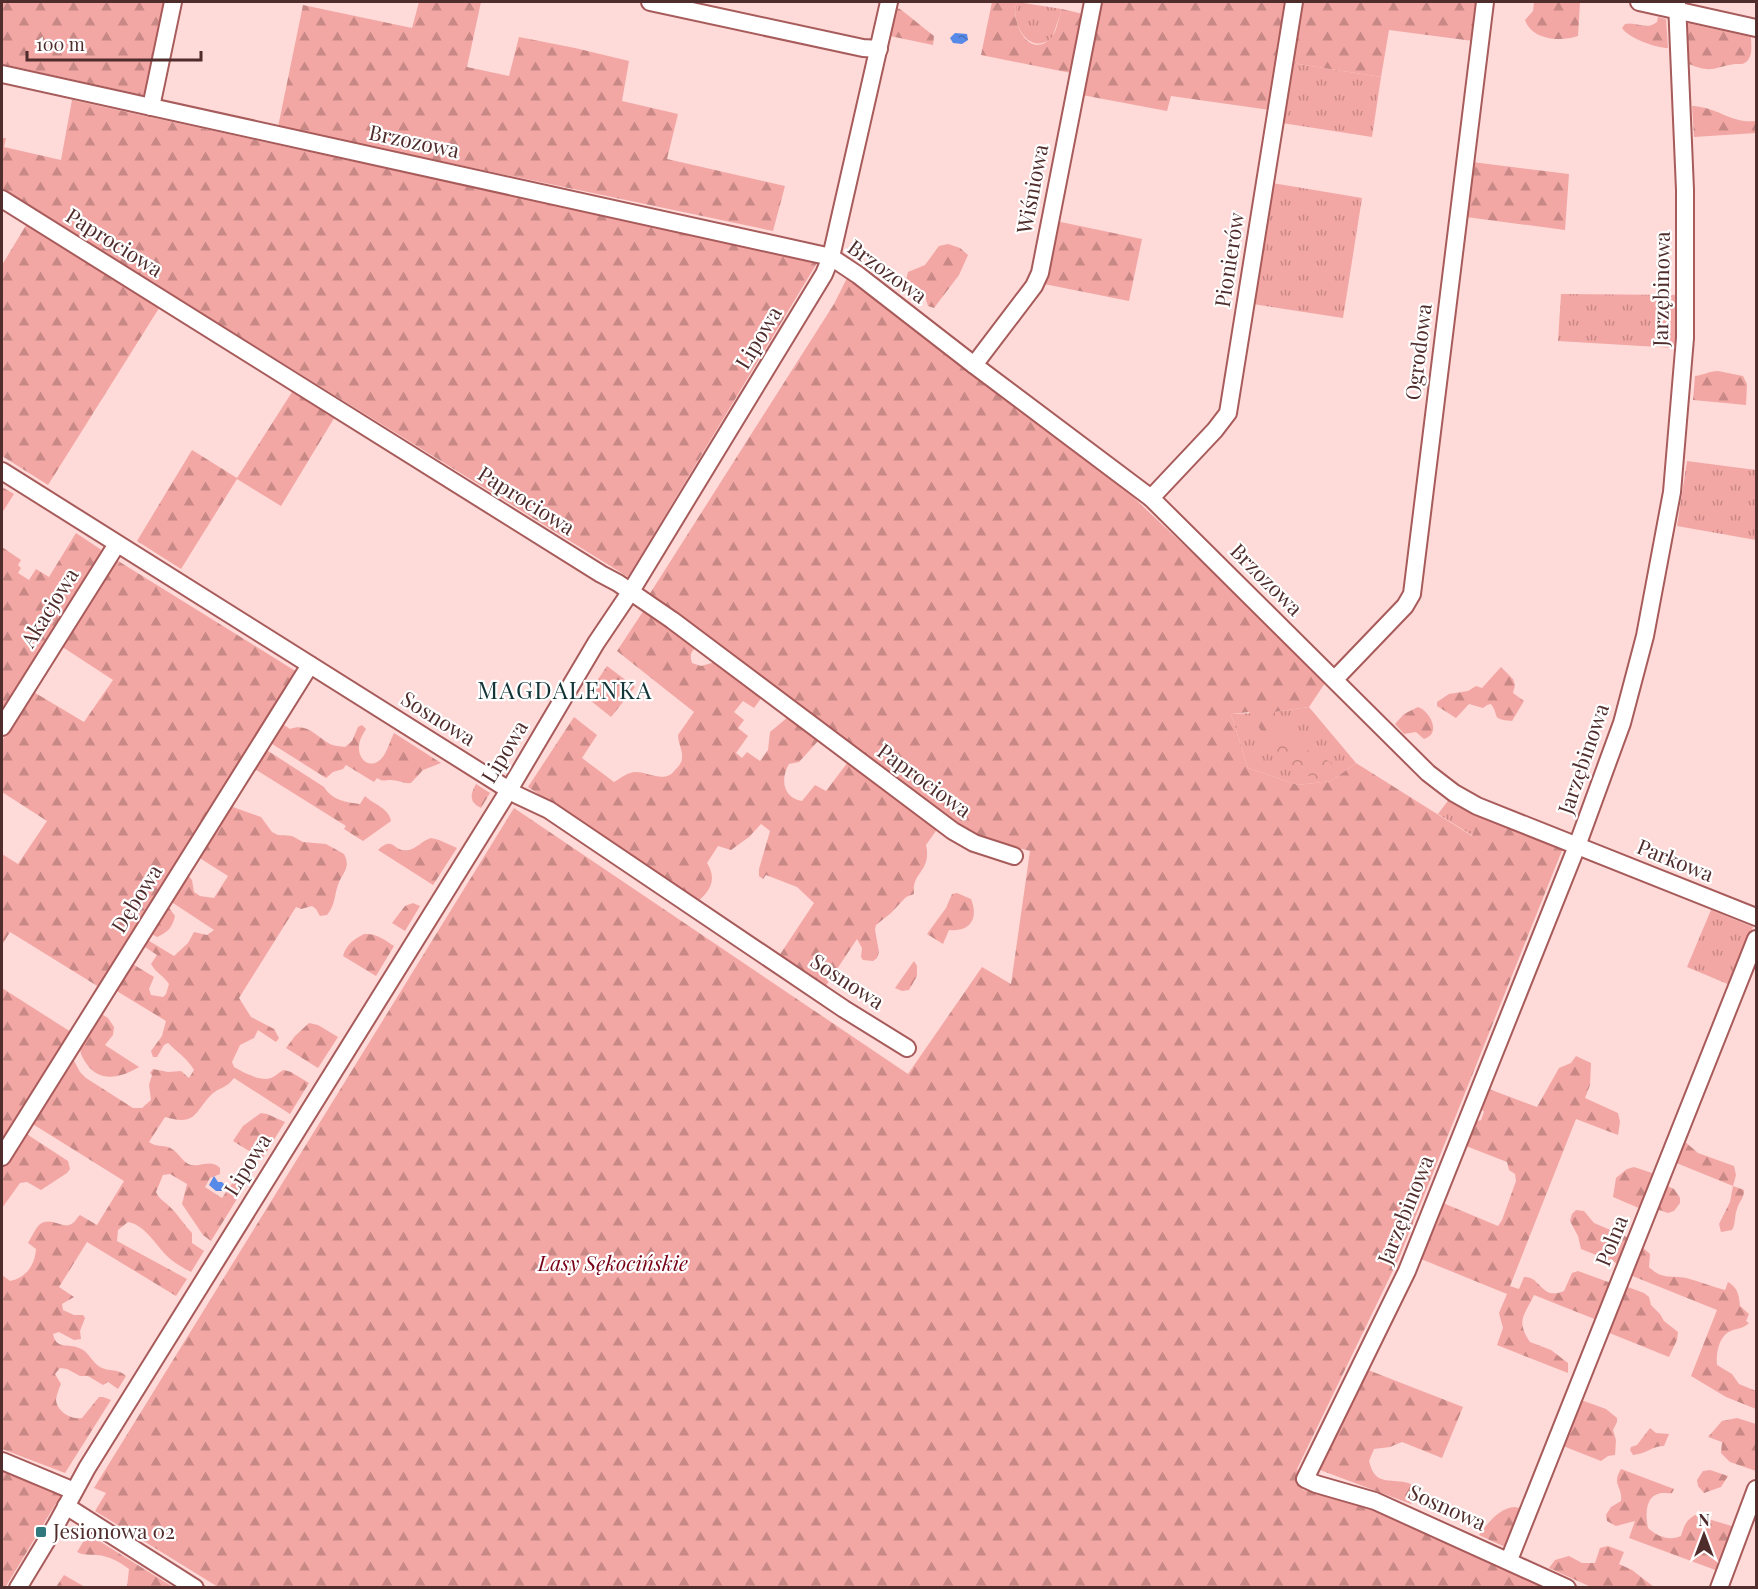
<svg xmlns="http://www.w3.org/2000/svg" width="1758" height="1589" font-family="'Playfair Display',serif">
<defs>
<pattern id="grass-tufts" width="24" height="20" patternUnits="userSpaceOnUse" patternTransform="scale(1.5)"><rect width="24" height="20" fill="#f3a7a4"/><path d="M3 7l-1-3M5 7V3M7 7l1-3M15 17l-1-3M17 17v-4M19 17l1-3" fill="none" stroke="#c78886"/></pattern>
<pattern id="forest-firs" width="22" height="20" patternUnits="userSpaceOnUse" patternTransform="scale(1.5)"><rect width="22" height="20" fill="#f3a7a4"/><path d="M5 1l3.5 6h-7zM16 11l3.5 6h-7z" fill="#c78886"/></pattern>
<pattern id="park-crowns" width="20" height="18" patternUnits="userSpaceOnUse" patternTransform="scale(1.5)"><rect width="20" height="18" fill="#f3a7a4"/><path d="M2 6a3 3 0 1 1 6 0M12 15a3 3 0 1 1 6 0" fill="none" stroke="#c78886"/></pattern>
<pattern id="water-ripples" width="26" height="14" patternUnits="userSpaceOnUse" patternTransform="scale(1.5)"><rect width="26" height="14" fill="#5689e8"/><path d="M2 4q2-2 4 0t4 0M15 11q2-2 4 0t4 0" fill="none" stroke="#4a70bc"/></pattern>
</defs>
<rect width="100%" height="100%" fill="#fedad8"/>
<!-- grass -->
<g fill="url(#grass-tufts)">
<path d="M1017 2 1062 9 1052 38C1028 57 1010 22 1017 2Z"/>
<polygon points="1292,63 1381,77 1372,137 1282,123"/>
<polygon points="1272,183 1362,198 1343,318 1253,304"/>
<polygon points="1561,294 1678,295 1675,348 1558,341"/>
<polygon points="1687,461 1756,470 1756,540 1677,526"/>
<polygon points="1309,707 1356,763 1331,781 1298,785 1248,768 1231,714 1275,712"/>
<polygon points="1450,798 1481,814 1473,836 1438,814"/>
<polygon points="1711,910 1753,927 1730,985 1687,967"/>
</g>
<!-- forest -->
<g fill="url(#forest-firs)">
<polygon points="2,2 169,2 148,96 2,64"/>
<polygon points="419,2 481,2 467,67 509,76 519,37 575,48 629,61 622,101 678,114 667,159 785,186 773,231 278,127 303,5 412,28"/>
<path d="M992 2H1017C1010 21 1028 58 1049 40 1057 34 1058 18 1062 9L1083 14 1071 73 981 55Z"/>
<polygon points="1100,2 1287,2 1270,110 1171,96 1167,111 1082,95"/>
<polygon points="1302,2 1478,2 1473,41 1389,30 1381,77 1292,63"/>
<path d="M1534 2H1580L1578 36C1560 42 1532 40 1525 20L1533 11Z"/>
<path d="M896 8 900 9C912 18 922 27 934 36L933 45 890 36Z"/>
<path d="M1658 17 1666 19 1668 48C1656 48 1628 38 1622 28L1625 24C1637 21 1646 31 1657 22Z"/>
<path d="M1687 23 1751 37C1751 45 1753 54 1748 60 1744 65 1740 64 1735 64 1714 67 1712 74 1689 64Z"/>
<polygon points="72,100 817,263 628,577 2,189 2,138 6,138 4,147 61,160"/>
<path d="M1692 106C1718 107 1731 124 1756 121V133L1694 137Z"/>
<polygon points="1472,162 1569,174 1565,230 1466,217"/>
<polygon points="1056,221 1142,239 1129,301 1044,284"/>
<polygon points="28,222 161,305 48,485 2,456 2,265"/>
<polygon points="948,244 960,248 968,255 959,275 934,308 928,306 925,296 906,280 908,272 925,265 939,246"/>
<polygon points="848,276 1133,497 1327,680 1309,707 1275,712 1275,730 1263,734 1249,712 1231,714 1248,768 1298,785 1331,781 1356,763 1472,836 1481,814 1563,848 1399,1258 1297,1469 1303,1490 1355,1499 1542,1587 218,1587 95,1511 106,1493 94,1488 514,808 908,1074 982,967 1011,984 1030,851 983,839 946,818 649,595 834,304"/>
<path d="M1718 371 1743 376 1747 384 1746 405 1693 400 1695 376C1704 375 1709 371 1718 371Z"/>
<polygon points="294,389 336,415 281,506 237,479 181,569 137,541 192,450 237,478"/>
<polygon points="2,487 14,494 2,513"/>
<polygon points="76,533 103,551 2,713 2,547 21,560 18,565 21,568 18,573 29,580 36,569 49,577"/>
<polygon points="115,559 297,672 99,987 10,932 2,945 2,854 18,864 47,821 2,792 2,741 32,691 84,722 113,680 61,646"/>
<path d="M644 610 695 648C690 653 690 656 692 663L701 666 715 662 762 697 754 708 743 701 734 712 744 720 738 728 748 736 736 753 742 758 747 752 760 761 768 750 770 732 788 717 819 740 799 762 789 764C780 779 783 798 802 801L815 785 826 791 848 762 938 828 926 845C932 872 911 872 914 894L906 897 891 913 876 925 875 930 879 952 877 958 873 961 863 960 861 957 862 948 857 939 825 987 779 956 814 903 797 887 766 875 763 879 759 876V869L770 831 761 824 749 837 731 850 718 846 707 863C717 879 711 891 697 902L528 787 574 717 597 735 582 758 614 782C621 778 628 772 636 772 649 772 665 784 675 770 678 767 682 763 682 758 683 751 678 743 678 735L694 712 617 651Z"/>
<polygon points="607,666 635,687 611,717 586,697"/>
<path d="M1501 667 1513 679 1515 685 1513 693 1524 701 1512 721C1490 719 1500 716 1491 704L1487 705 1483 708 1469 704 1456 718 1437 706V702L1449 694 1468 691 1476 686 1482 688Z"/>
<path d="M1418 707C1430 711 1442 734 1424 739L1416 732 1404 734 1395 724 1404 714Z"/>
<path d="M281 723 290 729C307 722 317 737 330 744 334 746 340 746 345 747L352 741 358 727 362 725 366 729C363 734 359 740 359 747 358 759 370 770 381 759 387 753 390 741 394 733L441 763 423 770 411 783C404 784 398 780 391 780 384 780 383 782 377 778L374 782 346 765 343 769 333 772 326 778 269 742Z"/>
<path d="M265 749 324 787C333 801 346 802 360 804L365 796C373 804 389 808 391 821L363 841 344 829 346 826 253 768Z"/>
<path d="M476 784 490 793 481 808C469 802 470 795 476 784Z"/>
<path d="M230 806 261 817 272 832 278 835 292 836 303 842 326 844 344 854C346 858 348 863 346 868 345 873 341 877 339 882 334 894 336 904 327 915L320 916 316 909 312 906 301 909 296 907 239 998 251 1017 274 1029 279 1038 276 1042 258 1030 254 1038 240 1045 232 1062 234 1067C243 1072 260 1082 271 1078 276 1076 279 1072 284 1070L291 1072 309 1083 290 1114 234 1078C226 1089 219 1087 211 1095 194 1113 196 1126 165 1117L149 1142C157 1148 165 1144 172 1149 180 1154 182 1162 191 1165 202 1167 211 1159 220 1168V1174L210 1178 205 1187 222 1198 238 1175 250 1178 211 1241 203 1235 182 1204 187 1184 170 1174 163 1175 156 1192C159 1199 164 1201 169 1206 178 1214 184 1225 192 1233V1243L204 1251 191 1272C182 1267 174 1263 167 1256 155 1244 145 1225 128 1222L118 1230 117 1241 187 1279 176 1296 87 1242 59 1287 74 1297 62 1304 63 1310 74 1315H83L85 1318 80 1331 81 1339 74 1340 59 1332 53 1334C56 1350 68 1343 79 1348 89 1351 91 1362 100 1367 109 1372 118 1368 126 1376L118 1389 108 1382 103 1385 88 1376H80L67 1369 60 1368 55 1374 61 1384C59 1388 57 1394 56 1399 56 1411 71 1420 82 1418L99 1397H103L111 1400 65 1473 2 1449V1275L10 1281C26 1278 35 1265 36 1249L28 1243C31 1238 35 1229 39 1225 51 1215 63 1231 73 1223 76 1221 77 1217 80 1215L97 1225 124 1181 31 1123 72 1057 80 1072 86 1078 133 1108H142L151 1100 149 1085 152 1075 150 1073 153 1069 168 1072 181 1071 189 1078 194 1070C187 1058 178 1053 168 1043L164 1045 157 1057H153L151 1051 162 1036 166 1021 115 990 131 963 154 977 149 989 151 995 163 997 166 994 169 984C164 976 155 972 151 964L157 955 142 945 146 939 174 956 188 943 194 932 207 935 214 930 170 901 187 874 192 880 194 892 200 896 214 898 228 876 198 857Z"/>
<path d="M431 838 439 840 457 848 433 885 378 850C394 834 394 854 409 850 417 848 422 841 431 838Z"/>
<path d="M957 893 971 899C979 919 970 932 949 930L943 944 927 934 946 908 952 894Z"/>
<polygon points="413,903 420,906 405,931 392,923 405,906"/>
<path d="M167 905 175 916C172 928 168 932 157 937L150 933Z"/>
<path d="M364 934C376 933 385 940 394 946L376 976 343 956C346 945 354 939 364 934Z"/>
<polygon points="914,961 917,966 917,976 909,990 902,991 895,988"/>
<polygon points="2,988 71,1032 2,1143"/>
<path d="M100 1013 108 1018 114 1027 113 1035 105 1045 139 1067C121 1078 99 1083 86 1063 82 1056 79 1053 81 1045 83 1035 94 1022 100 1013Z"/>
<polygon points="309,1023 318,1025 338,1037 318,1068 286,1048 295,1036"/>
<path d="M1576 1056 1591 1063 1590 1085 1585 1098 1618 1113 1620 1122 1618 1135 1576 1119 1510 1286 1519 1289 1524 1277C1541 1276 1541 1301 1564 1291L1572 1273 1578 1271 1611 1283 1597 1320 1534 1295C1525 1315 1515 1320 1530 1342L1551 1350 1568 1363V1373L1497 1345 1503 1328 1499 1313 1507 1294 1421 1259 1443 1203 1498 1226 1502 1220 1516 1181 1515 1174 1509 1170 1507 1162 1466 1146 1475 1122 1481 1120 1484 1112 1481 1108 1489 1089 1537 1107 1559 1068 1571 1063Z"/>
<polygon points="261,1113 267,1114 285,1122 262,1159 233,1141 243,1126"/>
<polygon points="25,1133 68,1161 70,1169 67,1173 41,1190 27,1182 20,1183 2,1208 2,1167"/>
<path d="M1683 1140 1698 1153 1734 1166 1736 1175 1733 1186 1744 1190C1744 1199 1739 1201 1737 1209 1734 1217 1736 1223 1732 1230L1721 1232 1719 1224 1730 1202 1733 1186 1674 1162Z"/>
<polygon points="1634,1167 1655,1174 1641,1209 1613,1197 1616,1178 1627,1169"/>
<polygon points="1665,1185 1674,1189 1680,1198 1680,1203 1674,1211 1668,1213 1656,1209"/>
<polygon points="1576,1210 1584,1211 1594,1223 1629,1238 1619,1264 1581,1249 1578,1236 1570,1221 1572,1214"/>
<path d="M1641 1246 1650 1254 1649 1267C1662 1280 1670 1275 1686 1278 1699 1281 1712 1287 1725 1290L1728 1282C1738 1288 1739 1295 1740 1306L1749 1314 1746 1321 1749 1323C1742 1330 1734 1328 1727 1333 1718 1340 1716 1355 1717 1365L1732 1374 1739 1384 1756 1391V1409L1726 1397 1691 1376 1717 1310 1630 1275Z"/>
<polygon points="1625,1286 1644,1293 1649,1297 1651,1305 1660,1314 1664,1321 1678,1332 1677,1340 1669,1357 1607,1332"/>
<path d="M1368 1370 1463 1407 1442 1458 1402 1442 1390 1447 1374 1449 1369 1461C1371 1468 1373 1474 1379 1478 1392 1485 1427 1474 1411 1504L1320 1470Z"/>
<polygon points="1581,1400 1606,1409 1617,1418 1617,1422 1613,1430 1616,1440 1615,1455 1608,1456 1601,1461 1563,1446"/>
<polygon points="1737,1418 1756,1424 1756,1471 1730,1462 1721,1453 1722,1442 1708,1437 1722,1421"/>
<path d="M1650 1428 1656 1433 1669 1434 1664 1446C1652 1446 1646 1454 1633 1455L1630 1450 1631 1447 1637 1445Z"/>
<polygon points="2,1468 33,1480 61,1495 5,1588 2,1587"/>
<path d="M1621 1469 1674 1489 1672 1493C1667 1494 1662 1492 1658 1494 1644 1498 1646 1518 1648 1528 1658 1537 1669 1541 1681 1536 1684 1526 1686 1520 1695 1515L1735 1527 1718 1571 1629 1538 1635 1521 1616 1526 1607 1521 1606 1515 1611 1507 1621 1501C1623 1486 1611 1485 1621 1469Z"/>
<polygon points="1710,1470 1728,1476 1721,1487 1704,1493 1698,1486 1697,1480 1703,1471"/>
<path d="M1515 1507 1523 1509 1507 1548 1479 1535C1487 1524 1500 1507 1515 1507Z"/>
<path d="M88 1534 173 1587H127L129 1569C120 1562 109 1556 97 1555 89 1554 84 1556 77 1552Z"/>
<polygon points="1608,1546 1624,1552 1619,1564 1632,1570 1654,1587 1591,1587 1549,1568 1555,1560 1569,1556 1582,1563 1595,1563 1600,1548"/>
<polygon points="64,1575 85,1587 56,1587"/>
</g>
<!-- park -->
<polygon fill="url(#park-crowns)" points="1283,737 1332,763 1322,783 1273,757 1270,745 1274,739"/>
<!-- water -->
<g fill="url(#water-ripples)">
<polygon points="955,33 967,34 968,40 962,44 953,43 950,38"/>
<polygon points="214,1176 218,1182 222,1182 225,1185 222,1191 216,1191 209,1185"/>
</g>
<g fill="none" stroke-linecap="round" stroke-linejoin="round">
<!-- minor casing -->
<g stroke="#a75b5a" stroke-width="20">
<g id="minor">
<polyline points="650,2 863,48 879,49"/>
<polyline points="1639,2 1756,28"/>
<polyline points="2,74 831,257 858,275 974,365 1151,498 1428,773 1454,793 1477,806 1756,917"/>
<polyline points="151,107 173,2"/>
<polyline points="2,199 601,574 618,583 672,620 953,831 974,843 1014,856"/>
<polyline points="974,365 1034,286 1040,273 1093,2"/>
<polyline points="2,471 517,795 549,810 844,1009 907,1048"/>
<polyline points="1151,498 1215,430 1228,413 1294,2"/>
<polyline points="1335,679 1405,606 1412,594 1485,2"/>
<polyline points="2,727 117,544"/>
<polyline points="2,1157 310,665"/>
<polyline points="2,1461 74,1491"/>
<polyline points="66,1506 195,1588"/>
<polyline points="1509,1560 1756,939"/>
<polyline points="18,1588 56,1525 87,1468 509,790 596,643 631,591 824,274 831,257 889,2"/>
<polyline points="1567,1588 1375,1501 1316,1484 1305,1479 1407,1271 1577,846 1622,723 1645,636 1672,492 1685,338 1685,190 1677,2"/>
<polyline points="1719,1588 1756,1489"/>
</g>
</g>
<!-- minor -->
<use href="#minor" stroke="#fff" stroke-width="16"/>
</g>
<!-- markers -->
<rect fill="#2f787e" stroke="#fff" stroke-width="2" x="35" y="1526" width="12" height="12" rx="3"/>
<g text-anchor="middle" stroke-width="4.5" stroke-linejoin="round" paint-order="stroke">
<!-- street labels -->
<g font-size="21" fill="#4f2d2c" stroke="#fff">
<text transform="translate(414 142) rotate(12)" y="7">Brzozowa</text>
<text transform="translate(1033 189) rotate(-79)" y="7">Wiśniowa</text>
<text transform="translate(114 243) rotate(32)" y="7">Paprociowa</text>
<text transform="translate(1230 260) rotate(-81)" y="7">Pionierów</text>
<text transform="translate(887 272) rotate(36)" y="7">Brzozowa</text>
<text transform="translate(1662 289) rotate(-89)" y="7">Jarzębinowa</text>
<text transform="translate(759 338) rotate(-59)" y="7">Lipowa</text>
<text transform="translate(1419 352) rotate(-83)" y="7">Ogrodowa</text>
<text transform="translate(526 501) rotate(32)" y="7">Paprociowa</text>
<text transform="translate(1266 580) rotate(45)" y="7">Brzozowa</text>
<text transform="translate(50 608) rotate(-58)" y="7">Akacjowa</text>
<text transform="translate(438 719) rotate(32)" y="7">Sosnowa</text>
<text transform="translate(505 752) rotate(-59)" y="7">Lipowa</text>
<text transform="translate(1584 759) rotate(-71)" y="7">Jarzębinowa</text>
<text transform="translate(924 781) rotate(36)" y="7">Paprociowa</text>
<text transform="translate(1675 861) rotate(22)" y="7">Parkowa</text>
<text transform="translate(137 899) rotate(-58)" y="7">Dębowa</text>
<text transform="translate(847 982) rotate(33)" y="7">Sosnowa</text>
<text transform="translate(248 1165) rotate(-58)" y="7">Lipowa</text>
<text transform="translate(1406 1210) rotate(-68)" y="7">Jarzębinowa</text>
<text transform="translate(1612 1241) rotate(-68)" y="7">Polna</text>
<text transform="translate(1447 1508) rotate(24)" y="7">Sosnowa</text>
</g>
<!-- park labels -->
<g font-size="21" font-style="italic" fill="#780016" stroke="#fff">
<text x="613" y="1271">Lasy Sękocińskie</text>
</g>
<!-- poi labels -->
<g font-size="21" fill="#4f2d2c" stroke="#fff" text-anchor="start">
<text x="53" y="1539">Jesionowa 02</text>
</g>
<!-- quarter labels -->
<g font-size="24" letter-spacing="1.5" fill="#133538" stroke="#fff">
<text x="565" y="699">MAGDALENKA</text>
</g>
</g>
<!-- border -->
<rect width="1758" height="1589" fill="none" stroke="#4f2d2c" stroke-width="6"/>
<!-- north arrow -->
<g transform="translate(1704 1535)" stroke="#ffffff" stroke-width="4.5" paint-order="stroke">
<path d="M0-4.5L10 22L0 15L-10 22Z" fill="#4f2d2c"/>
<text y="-9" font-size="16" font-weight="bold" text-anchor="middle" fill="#4f2d2c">N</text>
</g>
<!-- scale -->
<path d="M27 51v9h174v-9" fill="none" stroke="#4f2d2c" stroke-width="3"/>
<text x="36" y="51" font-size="18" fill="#4f2d2c" stroke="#ffffff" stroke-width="4.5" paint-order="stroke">100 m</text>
</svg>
